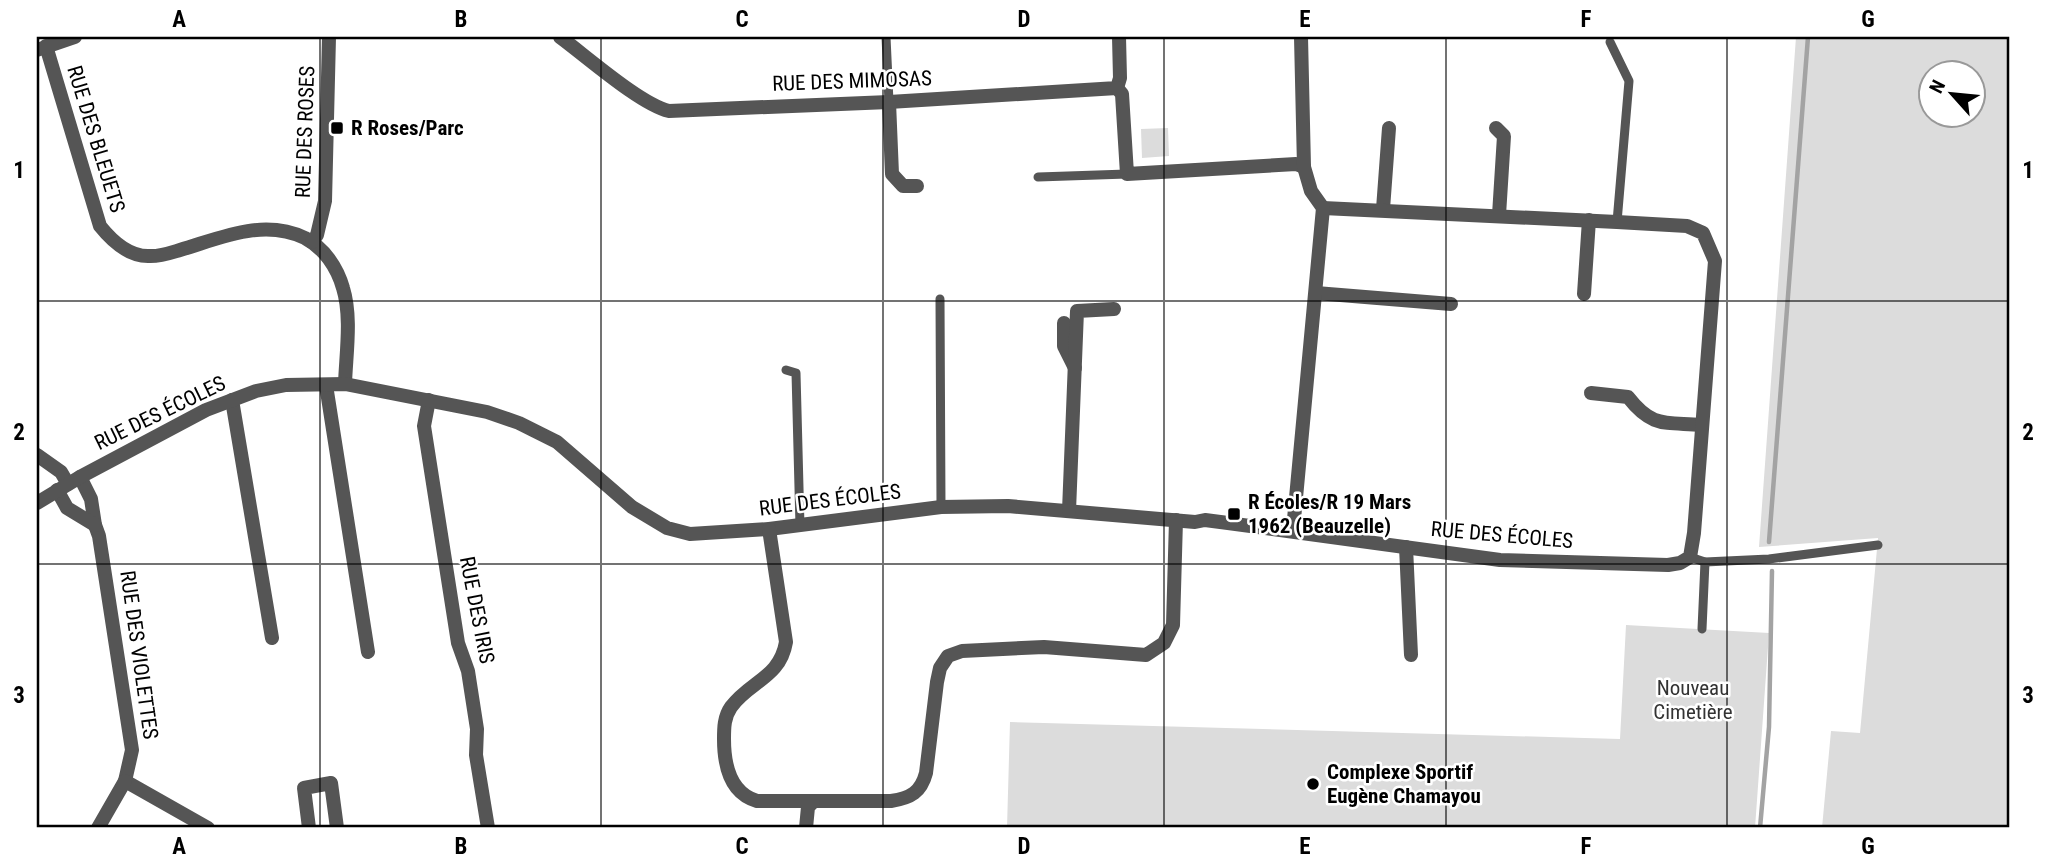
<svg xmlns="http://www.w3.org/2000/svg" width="2047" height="865" font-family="'Roboto Condensed',sans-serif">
<rect width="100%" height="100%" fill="#fff"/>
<!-- green -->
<g fill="#dcdcdc" fill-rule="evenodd">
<path d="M1796 37H2010V828H1822L1831 731 1860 733 1878 538 1759 547ZM1932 74H1974V116H1932Z"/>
<polygon points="1168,128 1169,156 1142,158 1141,129"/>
<polygon points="1626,625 1769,633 1755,828 1007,828 1010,722 1620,739"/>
</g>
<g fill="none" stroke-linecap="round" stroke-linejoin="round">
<!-- stream -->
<g stroke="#a3a3a3" stroke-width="4.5">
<polyline points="1769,542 1808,37"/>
<polyline points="1760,828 1769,727 1772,571"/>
</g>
<!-- service -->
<g stroke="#555" stroke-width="9">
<polyline points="886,37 889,102"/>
<polyline points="1610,42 1629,81 1617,222"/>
<polyline points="1038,177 1127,174"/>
<polyline points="940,299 941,507"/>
<polyline points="786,370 796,373 800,526"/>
<polyline points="1690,557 1705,562 1769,559 1878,545"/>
<polyline points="1702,629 1705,562"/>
</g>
<!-- minor -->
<g stroke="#555" stroke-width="14">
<path d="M560 37C586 56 640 104 669 111L889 102 1117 88 1120 78 1119 37"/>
<path d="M46 46 100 226C112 241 128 256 148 256 159 257 170 253 180 250 221 238 263 218 305 238 324 248 337 267 343 288 352 317 346 354 345 384"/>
<polyline points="37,50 75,37"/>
<polyline points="1117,88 1122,94 1127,174 1296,164 1304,167"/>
<polyline points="889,102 892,174 903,186 917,186"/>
<polyline points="1496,128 1504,136 1499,215"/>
<polyline points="1383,209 1389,128"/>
<polyline points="312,242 317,235 325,201 329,37"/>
<polyline points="1316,293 1451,304"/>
<polyline points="1584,294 1589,220"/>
<polyline points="1064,323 1064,346 1075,368"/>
<polyline points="326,385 368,652"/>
<path d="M1591 393 1628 397C1652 428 1665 422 1701 425"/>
<polyline points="232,400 272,638"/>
<polyline points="429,400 424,426 458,643 468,671 477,729 476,755 488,828"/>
<polyline points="37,455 61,472 68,484"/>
<polyline points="80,477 91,499 95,525 99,536 132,750 125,781 208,828"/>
<polyline points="57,490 67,508 95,525"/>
<polyline points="37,503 80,477 206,410 256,391 286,385 345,384 487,412 519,423 557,442 632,507 667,528 690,534 769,529 941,507 1008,506 1195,522 1205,520 1228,523 1500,560 1668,565 1680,563 1690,557 1694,533 1715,261 1703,233 1687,226 1617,222 1323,208"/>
<polyline points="1069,511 1077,311 1114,309"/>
<path d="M769 529 786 642C780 678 750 681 731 707 724 717 724 728 724 739 724 765 730 793 757 801H891C911 798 921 792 926 773L937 682 940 668 948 656 962 651 1044 647 1146 655 1164 643 1173 625 1176 520"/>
<polyline points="1293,530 1323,208 1311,191 1304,167 1301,37"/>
<polyline points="1406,547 1411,655"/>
<polyline points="98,828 125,781"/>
<polyline points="309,828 304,788 331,783 337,828"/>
<polyline points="806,828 808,807 813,802"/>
</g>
</g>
<!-- grid -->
<path fill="none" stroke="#000" stroke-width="2" stroke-opacity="0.55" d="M320 37V828M601 37V828M883 37V828M1164 37V828M1446 37V828M1727 37V828M37 301H2010M37 564H2010"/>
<!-- markers -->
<g fill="#000" stroke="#fff" stroke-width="2.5">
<rect x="330" y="121" width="14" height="14" rx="3.5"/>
<rect x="1227" y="507" width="14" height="14" rx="3.5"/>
<circle cx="1313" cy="784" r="7"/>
</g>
<g text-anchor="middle" stroke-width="5" stroke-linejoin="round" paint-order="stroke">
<!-- street labels -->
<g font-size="21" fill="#000" stroke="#fff">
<text transform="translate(852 81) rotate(-2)" y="7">RUE DES MIMOSAS</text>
<text transform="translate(305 132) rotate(-88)" y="7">RUE DES ROSES</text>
<text transform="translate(96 139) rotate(73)" y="7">RUE DES BLEUETS</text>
<text transform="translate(160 413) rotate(-26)" y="7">RUE DES ÉCOLES</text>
<text transform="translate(830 500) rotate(-7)" y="7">RUE DES ÉCOLES</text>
<text transform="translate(1502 535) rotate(5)" y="7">RUE DES ÉCOLES</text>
<text transform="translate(477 610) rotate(79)" y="7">RUE DES IRIS</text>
<text transform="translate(139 655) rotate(82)" y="7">RUE DES VIOLETTES</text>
</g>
<!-- poi labels -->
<g font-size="21" font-weight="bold" fill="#000" stroke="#fff" text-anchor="start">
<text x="351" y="135">R Roses/Parc</text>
<text x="1248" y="509">R Écoles/R 19 Mars<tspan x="1248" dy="24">1962 (Beauzelle)</tspan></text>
<text x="1327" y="779">Complexe Sportif<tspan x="1327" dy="24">Eugène Chamayou</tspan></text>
</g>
<!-- park labels -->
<g font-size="21" fill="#333" stroke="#fff">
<text x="1693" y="695">Nouveau<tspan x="1693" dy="24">Cimetière</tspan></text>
</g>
</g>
<!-- border -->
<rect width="2047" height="865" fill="none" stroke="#ffffff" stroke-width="77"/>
<!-- north arrow -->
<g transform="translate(1952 94) rotate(297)"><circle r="33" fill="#ffffff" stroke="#999999" stroke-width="2"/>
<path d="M0-5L12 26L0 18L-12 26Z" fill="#000000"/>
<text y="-10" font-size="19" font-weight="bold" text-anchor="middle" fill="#000000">N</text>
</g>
<rect x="38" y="38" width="1970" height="788" fill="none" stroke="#000" stroke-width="2.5"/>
<g font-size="23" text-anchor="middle" font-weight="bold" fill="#000">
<text x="179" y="27">A</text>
<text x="461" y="27">B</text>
<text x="742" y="27">C</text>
<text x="1024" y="27">D</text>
<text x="1305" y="27">E</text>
<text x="1586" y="27">F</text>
<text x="1868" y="27">G</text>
<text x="19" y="178">1</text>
<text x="2028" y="178">1</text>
<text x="19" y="440">2</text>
<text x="2028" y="440">2</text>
<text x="19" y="703">3</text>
<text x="2028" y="703">3</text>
<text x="179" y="854">A</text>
<text x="461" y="854">B</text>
<text x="742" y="854">C</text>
<text x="1024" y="854">D</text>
<text x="1305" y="854">E</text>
<text x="1586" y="854">F</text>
<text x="1868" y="854">G</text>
</g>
</svg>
